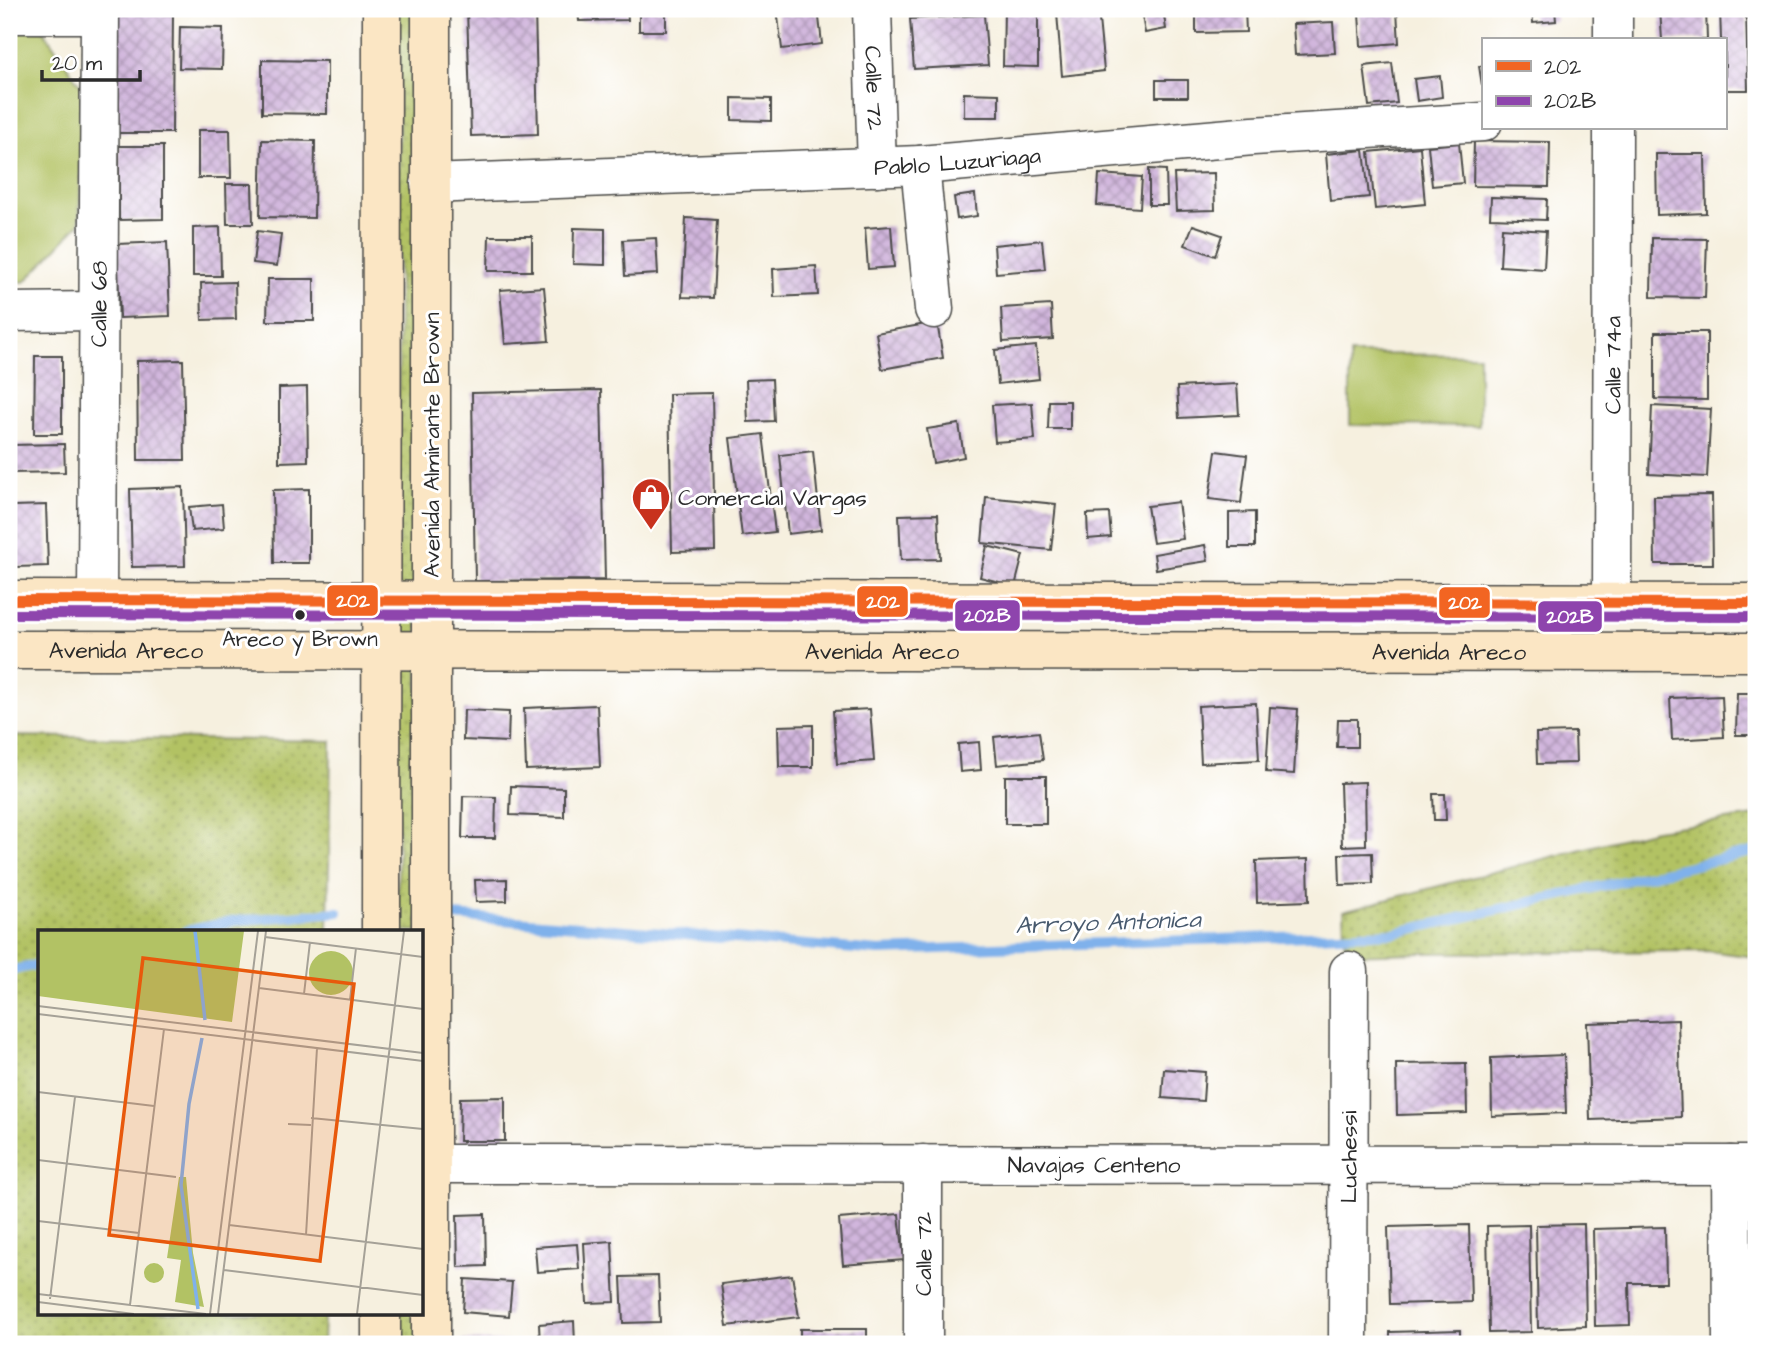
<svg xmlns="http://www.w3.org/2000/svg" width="1765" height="1353" font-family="'Architects Daughter',sans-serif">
<defs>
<pattern id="grass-dots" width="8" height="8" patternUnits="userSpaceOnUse" patternTransform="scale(1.75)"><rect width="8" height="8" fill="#b2c264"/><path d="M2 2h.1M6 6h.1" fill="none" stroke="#919e53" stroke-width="1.8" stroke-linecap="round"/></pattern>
<pattern id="building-cross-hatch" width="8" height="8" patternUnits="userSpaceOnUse" patternTransform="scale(1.75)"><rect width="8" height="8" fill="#d1b6dd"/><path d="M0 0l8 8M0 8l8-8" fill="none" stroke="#aa94b3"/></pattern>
</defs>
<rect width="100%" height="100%" fill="#fff"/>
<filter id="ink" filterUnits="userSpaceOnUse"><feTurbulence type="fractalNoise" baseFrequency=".0143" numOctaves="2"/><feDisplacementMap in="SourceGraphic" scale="14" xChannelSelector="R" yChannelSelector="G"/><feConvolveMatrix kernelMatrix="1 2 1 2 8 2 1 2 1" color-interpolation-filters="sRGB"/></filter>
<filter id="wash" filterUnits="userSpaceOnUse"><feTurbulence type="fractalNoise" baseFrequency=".00686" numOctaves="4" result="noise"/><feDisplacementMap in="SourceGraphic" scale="28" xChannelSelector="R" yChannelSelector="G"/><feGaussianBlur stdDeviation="1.57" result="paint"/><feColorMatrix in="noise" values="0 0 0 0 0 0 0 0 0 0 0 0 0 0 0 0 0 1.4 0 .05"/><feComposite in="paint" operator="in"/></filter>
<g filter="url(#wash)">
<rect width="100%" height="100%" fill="#f6f0df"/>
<!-- grass -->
<g fill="url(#grass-dots)" stroke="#6e7648" stroke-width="2">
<polygon points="399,9 418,9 418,931 398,931"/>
<polygon points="9,736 331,741 328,931 40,931 40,1313 324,1313 323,1344 9,1344"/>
<polygon points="1756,816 1756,957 1708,951 1423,953 1345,955 1343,911 1655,830"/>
<rect x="398" y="1313" width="20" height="31"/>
</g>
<!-- green -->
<g fill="#b2c264" stroke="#6e7648" stroke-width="2">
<polygon points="43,30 84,91 79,224 25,282 9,281 9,31"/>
<polygon points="1350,354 1479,355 1479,426 1350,425"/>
</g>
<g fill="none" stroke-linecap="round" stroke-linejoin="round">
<!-- stream -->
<g stroke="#7fb1eb" stroke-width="10">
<polyline points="454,916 879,951 1394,933 1756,851"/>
<polyline points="186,931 233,921 338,912"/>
<polyline points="9,971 40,964"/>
</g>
</g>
<g id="blocks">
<!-- building -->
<g fill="url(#building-cross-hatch)">
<polygon points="116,9 173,9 172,133 114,133"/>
<polygon points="467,9 535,9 538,134 471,136"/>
<polygon points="578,9 627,9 628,20 579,21"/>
<rect x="639" y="9" width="27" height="22"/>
<polygon points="777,9 818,9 822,44 782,49"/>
<polygon points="1004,9 1038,9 1038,67 1003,66"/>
<polygon points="1098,9 1104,71 1062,76 1057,13"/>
<polygon points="1152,9 1163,9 1166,29 1145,33 1141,10"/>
<polygon points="1196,9 1245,9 1246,32 1196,33"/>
<polygon points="1532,9 1555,9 1556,21 1533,23"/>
<polygon points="1660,9 1706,9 1707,40 1662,40"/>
<polygon points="1720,9 1746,9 1748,90 1725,90 1725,40 1721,40"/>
<polygon points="1397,11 1399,43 1361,46 1359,13"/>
<polygon points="984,15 988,65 914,69 910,19"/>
<polygon points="1333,22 1335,53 1295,55 1293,24"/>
<polygon points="180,27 223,28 222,69 179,68"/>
<polygon points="262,60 327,61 327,114 262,113"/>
<polygon points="1392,63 1397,103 1369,106 1364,66"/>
<polygon points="1479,66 1483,66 1483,85 1482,85"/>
<polygon points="1440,76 1442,97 1417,101 1414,79"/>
<rect x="1156" y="80" width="32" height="17"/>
<polygon points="964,93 999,94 999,117 964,117"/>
<polygon points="732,98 771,99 771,121 732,120"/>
<polygon points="198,130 230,130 231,178 198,178"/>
<polygon points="262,140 315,141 314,218 260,217"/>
<polygon points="1474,141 1550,142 1549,187 1473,186"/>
<polygon points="1459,143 1463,183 1432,186 1428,146"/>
<polygon points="119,146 163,146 163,219 119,220"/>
<polygon points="1420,147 1425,204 1375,209 1369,152"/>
<polygon points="1364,150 1369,197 1330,201 1326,154"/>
<polygon points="1656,154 1705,154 1706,213 1657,215"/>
<polygon points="1149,169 1166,170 1167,205 1149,205"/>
<polygon points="1214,173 1215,210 1176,211 1174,174"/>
<polygon points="1099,174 1142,177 1140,208 1097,205"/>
<polygon points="226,184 252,184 253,224 227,224"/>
<polygon points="975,194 977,216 957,219 954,197"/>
<polygon points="1491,197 1547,199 1546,220 1490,218"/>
<polygon points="686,218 717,220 713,298 682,297"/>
<polygon points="1193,225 1222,235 1215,256 1185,245"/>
<polygon points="891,226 894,267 868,269 865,228"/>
<polygon points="220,227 221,276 193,276 193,228"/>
<polygon points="574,228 605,229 605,265 573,264"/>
<polygon points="1502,228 1546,231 1544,269 1500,266"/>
<polygon points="257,231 281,234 277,266 253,263"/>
<polygon points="489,236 532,236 532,271 488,271"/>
<polygon points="656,238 658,274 625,276 623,240"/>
<polygon points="1652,238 1707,239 1705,298 1651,297"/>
<polygon points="1042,240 1045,269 996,273 994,245"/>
<polygon points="167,242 170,316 120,318 117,244"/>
<polygon points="816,266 818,295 774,297 773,269"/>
<polygon points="268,279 314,279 314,321 267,321"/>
<polygon points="235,282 236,319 202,320 201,283"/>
<polygon points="544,287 549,341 505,344 500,290"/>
<polygon points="1051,305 1053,339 1003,342 1001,308"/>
<polygon points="937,322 943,358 882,369 876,333"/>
<polygon points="1655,332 1707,332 1707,400 1655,399"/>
<polygon points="1036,346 1039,379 998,384 995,350"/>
<polygon points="35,356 62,356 62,434 34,434"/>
<polygon points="183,360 185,460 138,460 137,361"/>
<polygon points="772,379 774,421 748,422 746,380"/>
<polygon points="1237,384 1239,415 1179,418 1177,387"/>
<polygon points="307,387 308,461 279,462 279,388"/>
<polygon points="601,390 605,580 475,581 472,393"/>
<polygon points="712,393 715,551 672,552 669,394"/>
<polygon points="1049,401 1070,401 1070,429 1048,429"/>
<polygon points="1032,403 1035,439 995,442 992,405"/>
<polygon points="1652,406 1711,409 1707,477 1649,474"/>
<polygon points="959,424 964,457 933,463 927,429"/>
<polygon points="763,434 775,532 742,536 730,438"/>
<polygon points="64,444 65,472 9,473 9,445"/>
<polygon points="813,451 821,530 788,534 780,455"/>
<polygon points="1216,451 1247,455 1241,503 1209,499"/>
<polygon points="183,487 185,566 132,567 130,489"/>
<polygon points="309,489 309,563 274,563 273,490"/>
<polygon points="1712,495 1713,564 1655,564 1654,496"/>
<polygon points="986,497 1056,504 1051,550 982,543"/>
<polygon points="1178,502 1183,539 1153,543 1147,506"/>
<polygon points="222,504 224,528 192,531 189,507"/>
<polygon points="46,505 48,566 15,567 13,506"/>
<polygon points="1255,512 1255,547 1229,547 1229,513"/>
<polygon points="1109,513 1111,537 1088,539 1087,514"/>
<polygon points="938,514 940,559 901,560 899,515"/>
<polygon points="1205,545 1208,561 1156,569 1154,554"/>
<polygon points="987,546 1023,555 1015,586 980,577"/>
<polygon points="1737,693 1756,693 1756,735 1736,735"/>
<polygon points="1722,696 1724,737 1672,740 1670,698"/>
<polygon points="1256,703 1259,760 1201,763 1198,706"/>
<polygon points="597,705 600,767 526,770 524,708"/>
<polygon points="1270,707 1298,709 1294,774 1266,772"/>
<polygon points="870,709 874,761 837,764 833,711"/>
<polygon points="464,710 509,712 508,742 463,740"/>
<polygon points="1338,719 1357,719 1357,747 1337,747"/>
<polygon points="813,725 813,767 779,767 778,726"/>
<polygon points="1039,732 1043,760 997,765 994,737"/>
<polygon points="1575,732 1576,763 1537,764 1536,733"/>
<polygon points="979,742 981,770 960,772 958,744"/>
<rect x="1005" y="776" width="41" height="48"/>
<polygon points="1365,782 1366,845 1342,846 1340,783"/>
<polygon points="511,786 564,788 564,817 510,815"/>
<polygon points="1433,794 1445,794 1446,820 1434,820"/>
<polygon points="463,796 496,797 495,838 462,838"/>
<polygon points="1372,853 1373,884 1340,885 1339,854"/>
<polygon points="1308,859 1309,901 1257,903 1256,861"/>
<polygon points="507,879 507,901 476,902 475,880"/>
<polygon points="1678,1020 1681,1117 1590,1120 1587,1023"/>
<polygon points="1564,1055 1566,1113 1492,1116 1491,1058"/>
<polygon points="1466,1063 1467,1113 1397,1115 1396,1064"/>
<polygon points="1164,1069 1205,1072 1203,1101 1162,1098"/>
<polygon points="505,1097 505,1141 459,1141 460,1098"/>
<polygon points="485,1214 486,1266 458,1267 457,1215"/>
<polygon points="899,1214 904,1260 843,1265 839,1219"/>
<polygon points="1584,1224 1586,1326 1538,1328 1536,1225"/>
<polygon points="1469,1225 1471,1302 1390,1304 1388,1227"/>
<polygon points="1529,1225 1531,1332 1489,1333 1487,1226"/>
<polygon points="1665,1227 1666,1283 1629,1283 1630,1325 1595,1326 1593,1229"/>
<polygon points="612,1241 615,1302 587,1303 584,1243"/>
<polygon points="577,1244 579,1269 537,1272 535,1247"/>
<polygon points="792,1275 799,1317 727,1326 721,1284"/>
<polygon points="658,1276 660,1322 623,1323 621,1277"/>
<polygon points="465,1279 512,1282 509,1316 463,1312"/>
<polygon points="574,1321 575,1344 540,1344 539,1324"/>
<rect x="800" y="1329" width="67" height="15"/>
<polygon points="1460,1330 1460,1344 1390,1344 1390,1332"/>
<polygon points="461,1340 519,1342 519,1344 461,1344"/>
</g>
</g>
</g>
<g filter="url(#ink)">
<use href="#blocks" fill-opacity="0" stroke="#494946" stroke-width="2"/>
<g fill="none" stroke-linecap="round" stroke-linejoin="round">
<!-- street casing -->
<g stroke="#494946" stroke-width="41">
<g id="street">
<path id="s1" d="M872 9 877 167"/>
<polyline points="9,14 100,14"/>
<polyline points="1613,40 1613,9"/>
<polyline points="920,165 934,309"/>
<path id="s2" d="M430 184 920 165 1253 136 1483 122"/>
<polyline points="9,312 98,311"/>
<path id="s3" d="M97 600 100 9"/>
<path id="s4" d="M1612 603 1613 128"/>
<path id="s5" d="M431 1164 1756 1165"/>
<polyline points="923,1164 923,1344"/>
<polyline points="1731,1165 1732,1344"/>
<path id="s6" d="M1348 1344 1349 971"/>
</g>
</g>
<!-- secondary casing -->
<g stroke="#494946" stroke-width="41">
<g id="secondary">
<polyline points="9,600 1756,603"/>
<path id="s7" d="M9 650 1756 652"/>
<polyline points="381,931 382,9"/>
<polyline points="381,1344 381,1313"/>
<polyline points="431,1344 431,9"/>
</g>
</g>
<!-- street -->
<use href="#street" stroke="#fff" stroke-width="38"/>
<!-- secondary -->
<use href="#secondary" stroke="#fbe6c4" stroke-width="38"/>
<!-- bus-1 casing -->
<g stroke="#fff" stroke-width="16">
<polyline id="bus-1" points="9,600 1756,603"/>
</g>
<!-- bus-2 casing -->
<g stroke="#fff" stroke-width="16">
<polyline id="bus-2" points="9,614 1756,617"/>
</g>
<!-- bus-1 -->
<use href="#bus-1" stroke="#f26522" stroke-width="10"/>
<!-- bus-2 -->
<use href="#bus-2" stroke="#8e44ad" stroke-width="10"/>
</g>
</g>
<!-- icons -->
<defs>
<g id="shop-pin" transform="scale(2.0125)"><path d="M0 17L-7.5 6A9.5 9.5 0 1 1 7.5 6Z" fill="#c8321e" stroke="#fff"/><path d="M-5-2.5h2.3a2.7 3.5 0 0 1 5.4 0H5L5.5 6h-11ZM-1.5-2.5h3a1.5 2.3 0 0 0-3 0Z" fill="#fff"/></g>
</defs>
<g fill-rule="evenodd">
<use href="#shop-pin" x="651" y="497"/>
</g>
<!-- markers -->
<circle fill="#2b2b2b" stroke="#fff" stroke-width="2.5" cx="300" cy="615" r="6"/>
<g text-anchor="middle" stroke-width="6" stroke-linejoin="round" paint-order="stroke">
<!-- bus labels -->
<g font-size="21" fill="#2b2b2b" stroke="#fff">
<text x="300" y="646">Areco y Brown</text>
</g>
<!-- street labels -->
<g font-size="23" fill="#2b2b2b" stroke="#fff">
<text dy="8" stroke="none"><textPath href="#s1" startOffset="79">Calle 72</textPath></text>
<text dy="8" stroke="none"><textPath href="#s2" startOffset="528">Pablo Luzuriaga</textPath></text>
<text dy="8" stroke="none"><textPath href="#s3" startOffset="296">Calle 68</textPath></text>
<text dy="8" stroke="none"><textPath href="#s4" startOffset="238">Calle 74a</textPath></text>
<text transform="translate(431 445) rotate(-90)" y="8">Avenida Almirante Brown</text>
<text dy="8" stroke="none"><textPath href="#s7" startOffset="117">Avenida Areco</textPath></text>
<text dy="8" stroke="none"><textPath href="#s7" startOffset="873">Avenida Areco</textPath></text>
<text dy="8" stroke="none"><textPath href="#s7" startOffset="1440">Avenida Areco</textPath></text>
<text dy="8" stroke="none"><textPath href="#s6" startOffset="187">Luchessi</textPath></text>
<text dy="8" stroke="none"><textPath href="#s5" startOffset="663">Navajas Centeno</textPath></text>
<text transform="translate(923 1254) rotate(-90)" y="8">Calle 72</text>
</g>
<!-- poi labels -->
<g font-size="23" fill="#2b2b2b" stroke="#fff" text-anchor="start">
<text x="678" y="505">Comercial Vargas</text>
</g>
<!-- water labels -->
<g font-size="24" font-style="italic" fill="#485a6e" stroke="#fff">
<text transform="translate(1108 922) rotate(-2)" y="8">Arroyo Antonica</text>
</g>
</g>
<!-- overview -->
<g transform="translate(38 930)">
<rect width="385" height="385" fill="#f6f0df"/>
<path d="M0 1H206L194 92 0 66ZM141 247H148L155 323 166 377 137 372 143 330 129 328Z" fill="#b2c264"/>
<path d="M271 43a22 22 0 1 1 44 0a22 22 0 1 1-44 0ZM106 343a10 10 0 1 1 20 0a10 10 0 1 1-20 0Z" fill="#b2c264"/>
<path fill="none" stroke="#7fb1eb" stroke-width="3.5" d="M157 1 167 90M160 379 143 255 151 174 164 108"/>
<path fill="none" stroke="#a5a197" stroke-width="2" d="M227 7 385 27M221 58 385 79M266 64 272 12M312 70 318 18M0 76 385 123M0 84 385 131M0 162 116 176M273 188 385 199M250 194 273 195M0 230 138 247M0 291 101 303M191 295 385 319M268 305 279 118M186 340 385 365M0 364 168 384M12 369 37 167M0 372 96 384M92 375 126 99M172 384 220 1M180 384 228 1M319 384 366 1"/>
<path fill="#e8590c" fill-opacity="0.15" stroke="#e8590c" stroke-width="3.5" d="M105 28 316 54 282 331 71 305Z"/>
<rect width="385" height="385" fill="none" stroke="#2b2b2b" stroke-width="3.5"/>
</g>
<g stroke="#fff" stroke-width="2.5">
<rect x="326" y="584" width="53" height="33" rx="7" fill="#f26522"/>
<rect x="856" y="585" width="53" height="33" rx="7" fill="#f26522"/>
<rect x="1438" y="586" width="53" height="33" rx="7" fill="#f26522"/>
<rect x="954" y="599" width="67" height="33" rx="7" fill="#8e44ad"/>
<rect x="1537" y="600" width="66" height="33" rx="7" fill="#8e44ad"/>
</g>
<g font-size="19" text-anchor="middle" font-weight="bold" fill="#fff">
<text x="353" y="607">202</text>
<text x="883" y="608">202</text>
<text x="1465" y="609">202</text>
<text x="987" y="622">202B</text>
<text x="1570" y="623">202B</text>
</g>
<!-- margin -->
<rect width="1765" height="1353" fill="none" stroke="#fff" stroke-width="35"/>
<!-- legend -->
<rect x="1482" y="38" width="245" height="91" fill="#ffffff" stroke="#aaaaaa" stroke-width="2"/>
<rect x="1496" y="61" width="35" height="10" fill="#f26522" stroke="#aaaaaa" stroke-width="2"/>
<text x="1544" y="74" font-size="21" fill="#2b2b2b">202</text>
<rect x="1496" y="96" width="35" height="10" fill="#8e44ad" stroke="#aaaaaa" stroke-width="2"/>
<text x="1544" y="108" font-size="21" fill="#2b2b2b">202B</text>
<!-- scale -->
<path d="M42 70v10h98v-10" fill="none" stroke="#2b2b2b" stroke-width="3.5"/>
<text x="52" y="70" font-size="21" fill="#2b2b2b" stroke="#ffffff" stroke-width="5" paint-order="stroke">20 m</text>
</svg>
